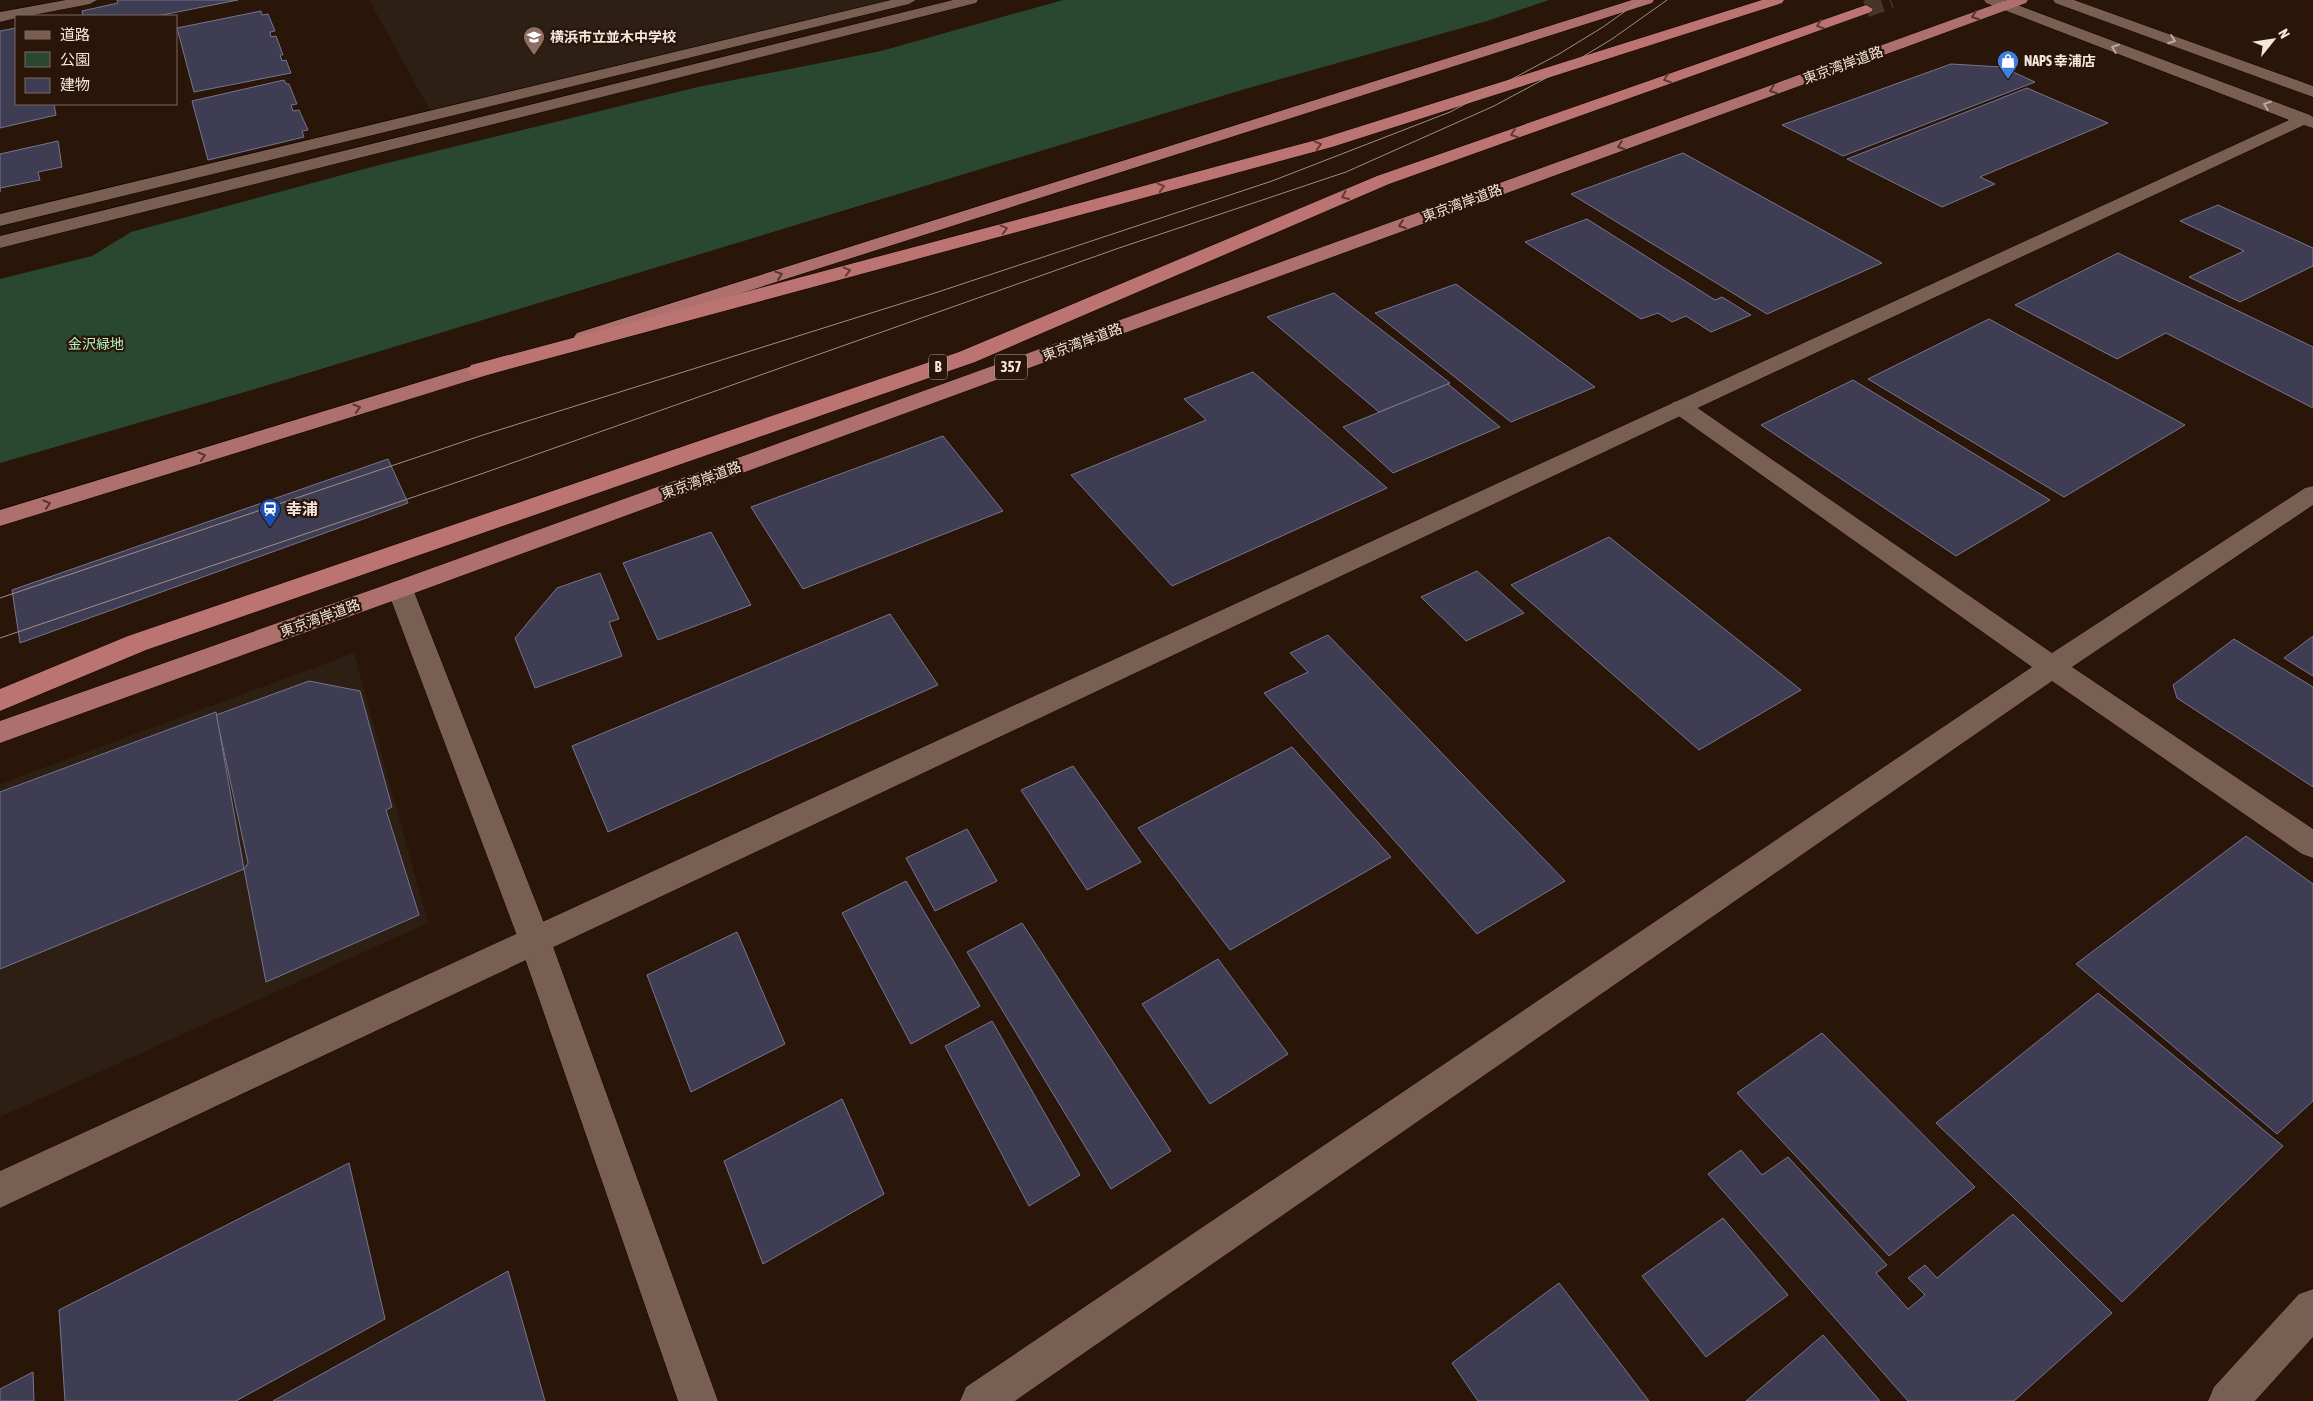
<svg xmlns="http://www.w3.org/2000/svg" width="2313" height="1401" font-family="'Asap Condensed','Noto Sans JP',sans-serif">
<rect width="100%" height="100%" fill="#2a1509"/>
<!-- industrial -->
<g fill="#2d1f13">
<polygon points="369,0 903,0 431,112"/>
<polygon points="354,653 428,923 0,1117 0,784"/>
</g>
<!-- green -->
<polygon fill="#2a4730" points="1063,0 1549,0 1487,21 1245,89 255,389 0,463 0,279 92,256 131,232 379,165 698,87 881,51"/>
<!-- building -->
<g fill="#3f3d54" stroke="#77758e">
<polygon points="117,0 238,0 157,16 83,16 82,11 118,3"/>
<polygon points="261,11 262,15 268,14 275,31 270,32 271,37 276,36 283,55 280,55 282,61 286,60 291,73 194,92 177,28"/>
<polygon points="16,28 16,104 54,104 56,115 0,128 0,31"/>
<polygon points="1951,64 2002,67 2035,82 1843,156 1782,125"/>
<polygon points="284,80 286,84 289,84 297,104 291,105 293,111 299,110 308,130 302,131 304,137 208,160 192,101"/>
<polygon points="2027,88 2108,123 1980,177 1995,184 1942,207 1847,159"/>
<polygon points="58,141 62,167 38,172 40,180 0,188 0,192 0,154"/>
<polygon points="1683,153 1882,263 1767,314 1571,194"/>
<polygon points="2218,205 2313,248 2313,266 2240,302 2189,277 2244,251 2180,221"/>
<polygon points="1587,219 1715,300 1722,297 1751,315 1711,332 1686,316 1672,322 1658,313 1641,319 1525,242"/>
<polygon points="2118,253 2313,347 2313,408 2166,333 2117,359 2015,305"/>
<polygon points="1456,284 1595,387 1511,422 1375,313"/>
<polygon points="1334,293 1450,383 1379,412 1267,317"/>
<polygon points="1989,319 2185,425 2064,497 1868,379"/>
<polygon points="1253,372 1387,488 1172,586 1071,475 1206,420 1184,399"/>
<polygon points="1853,380 2050,500 1956,556 1761,425"/>
<polygon points="1448,384 1500,427 1393,473 1343,427"/>
<polygon points="943,436 1003,511 803,589 751,507"/>
<polygon points="388,459 408,503 20,643 12,590"/>
<polygon points="711,532 751,605 658,640 623,563"/>
<polygon points="1609,537 1801,690 1699,750 1511,585"/>
<polygon points="1477,571 1524,613 1466,641 1421,597"/>
<polygon points="600,573 619,619 609,622 622,656 535,688 515,638 557,588"/>
<polygon points="890,614 938,685 608,832 572,746"/>
<polygon points="1328,635 1565,881 1477,934 1264,693 1308,672 1290,653"/>
<polygon points="2313,636 2313,676 2284,658"/>
<polygon points="2234,639 2313,687 2313,787 2177,698 2173,685"/>
<polygon points="309,681 360,691 392,807 386,810 419,915 266,982 244,869 248,863 216,715"/>
<polygon points="216,712 244,869 0,969 0,792"/>
<polygon points="1292,747 1391,857 1230,950 1138,828"/>
<polygon points="1073,766 1141,862 1087,890 1021,790"/>
<polygon points="967,829 997,881 935,911 906,858"/>
<polygon points="2246,836 2313,884 2313,1101 2277,1134 2076,964"/>
<polygon points="906,881 980,1006 911,1044 842,913"/>
<polygon points="1022,923 1171,1151 1111,1189 967,952"/>
<polygon points="737,932 785,1044 691,1092 647,975"/>
<polygon points="1218,959 1288,1054 1210,1104 1142,1004"/>
<polygon points="2098,993 2283,1146 2122,1302 1936,1123"/>
<polygon points="992,1021 1080,1175 1029,1206 945,1046"/>
<polygon points="1822,1033 1975,1187 1889,1256 1737,1093"/>
<polygon points="842,1099 884,1194 763,1264 724,1161"/>
<polygon points="1741,1150 1762,1175 1788,1157 1887,1265 1876,1273 1908,1309 1925,1295 1908,1278 1925,1265 1937,1278 2013,1214 2112,1313 2014,1401 1908,1401 1708,1174"/>
<polygon points="349,1163 385,1319 236,1401 65,1401 59,1310"/>
<polygon points="1723,1218 1788,1295 1706,1357 1642,1276"/>
<polygon points="508,1271 545,1401 273,1401"/>
<polygon points="1559,1283 1649,1401 1478,1401 1452,1363"/>
<polygon points="1823,1335 1880,1401 1746,1401"/>
<polygon points="33,1372 34,1401 0,1401 0,1389"/>
</g>
<g fill="none" stroke-linecap="round" stroke-linejoin="round">
<!-- motorway-tunnel -->
<polyline stroke="#483429" stroke-width="17" stroke-dasharray="17 8" stroke-linecap="butt" points="1866,9 1891,0"/>
<!-- service casing -->
<g stroke="#110200" stroke-width="1">
<polygon id="service" points="891,0 916,0 909,4 0,226 0,214"/>
</g>
<!-- pedestrian casing -->
<g stroke="#110200" stroke-width="1">
<polygon id="pedestrian" points="66,0 97,0 90,4 28,16 16,16 16,18 0,22 0,12"/>
</g>
<!-- minor casing -->
<g stroke="#110200" stroke-width="1">
<g id="minor">
<polygon points="1681,400 1689,402 2052,653 2305,488 2313,486 2313,505 2072,667 2313,829 2313,858 2302,854 2052,681 1015,1401 960,1401 966,1387 2032,667 1673,412 1670,407 1673,402"/>
<polygon points="400,580 409,583 413,589 551,941 718,1401 678,1401 519,941 387,589 391,583"/>
<polygon points="2313,1289 2313,1337 2255,1401 2208,1401 2214,1387 2299,1294"/>
</g>
</g>
<!-- tertiary casing -->
<g stroke="#110200" stroke-width="1">
<g id="tertiary">
<polygon points="953,0 978,0 976,3 0,248 0,236"/>
<polygon points="1984,0 2004,0 2310,115 2313,117 2313,128 2304,125 1689,412 0,1208 0,1171 2289,120 1986,3"/>
<polygon points="2053,0 2074,0 2313,86 2313,97 2055,3"/>
</g>
</g>
<!-- trunk casing -->
<g stroke="#110200" stroke-width="1">
<g id="trunk">
<polygon points="1632,0 1654,0 1652,3 591,341 584,343 577,341 574,337 577,333"/>
<polygon points="2007,0 2028,0 2026,3 409,595 0,743 0,721 391,583"/>
<polygon points="505,356 513,357 516,362 513,367 0,526 0,510"/>
</g>
</g>
<!-- motorway casing -->
<g stroke="#110200" stroke-width="1">
<g id="motorway">
<polygon points="1762,0 1784,0 1782,3 1332,147 487,375 479,376 471,375 468,370 471,365 1320,139"/>
<polygon points="1866,5 1873,9 1871,12 1389,184 975,362 146,650 0,711 0,689 128,636 959,352 1377,176"/>
</g>
</g>
<!-- service -->
<use href="#service" fill="#795f51" fill-rule="evenodd"/>
<!-- pedestrian -->
<use href="#pedestrian" fill="#795f51" fill-rule="evenodd"/>
<!-- minor -->
<use href="#minor" fill="#795f51" fill-rule="evenodd"/>
<!-- tertiary -->
<use href="#tertiary" fill="#795f51" fill-rule="evenodd"/>
<!-- trunk -->
<use href="#trunk" fill="#ae706c" fill-rule="evenodd"/>
<!-- motorway -->
<use href="#motorway" fill="#bc7472" fill-rule="evenodd"/>
<!-- tram -->
<g stroke="#9f8e84" stroke-width="1">
<polyline points="0,598 483,435 938,292 1272,181 1450,112 1559,54 1603,27 1641,0"/>
<polyline points="0,638 481,474 1119,248 1346,172 1494,106 1561,70 1612,39 1667,0"/>
</g>
</g>
<!-- one-way arrows -->
<defs><path id="oneway-chevron" d="M-2-3.5L2.5 0L-2 3.5" fill="none" stroke-width="1.6" stroke-linecap="round" stroke-linejoin="round" transform="scale(1.25)"/></defs>
<g stroke="#58352c">
<use href="#oneway-chevron" transform="translate(1975 16) rotate(160)"/>
<use href="#oneway-chevron" transform="translate(1773 90) rotate(160)"/>
<use href="#oneway-chevron" transform="translate(1621 146) rotate(160)"/>
<use href="#oneway-chevron" transform="translate(1402 225) rotate(160)"/>
<use href="#oneway-chevron" transform="translate(779 275) rotate(-18)"/>
<use href="#oneway-chevron" transform="translate(357 408) rotate(-17)"/>
<use href="#oneway-chevron" transform="translate(202 456) rotate(-17)"/>
<use href="#oneway-chevron" transform="translate(47 504) rotate(-17)"/>
</g>
<g stroke="#643b33">
<use href="#oneway-chevron" transform="translate(1820 25) rotate(160)"/>
<use href="#oneway-chevron" transform="translate(1667 79) rotate(160)"/>
<use href="#oneway-chevron" transform="translate(1514 134) rotate(160)"/>
<use href="#oneway-chevron" transform="translate(1318 145) rotate(-15)"/>
<use href="#oneway-chevron" transform="translate(1161 187) rotate(-15)"/>
<use href="#oneway-chevron" transform="translate(1345 196) rotate(157)"/>
<use href="#oneway-chevron" transform="translate(1004 229) rotate(-15)"/>
<use href="#oneway-chevron" transform="translate(847 271) rotate(-15)"/>
</g>
<g stroke="#bda99f">
<use href="#oneway-chevron" transform="translate(2172 40) rotate(20)"/>
<use href="#oneway-chevron" transform="translate(2115 48) rotate(-159)"/>
<use href="#oneway-chevron" transform="translate(2267 105) rotate(-159)"/>
</g>
<!-- icons -->
<defs>
<g id="school-pin" transform="scale(1.125)"><path d="M0 17L-7.5 6A9.5 9.5 0 1 1 7.5 6Z" fill="#8d6e63" stroke="#2a1509"/><path d="M0-5L7-2L0 1L-7-2ZM-4 1L0 2.5L4 1V4Q0 6-4 4Z" fill="#fff"/></g>
<g id="shop-pin" transform="scale(1.125)"><path d="M0 17L-7.5 6A9.5 9.5 0 1 1 7.5 6Z" fill="#3f7fe0" stroke="#2a1509"/><path d="M-5-2.5h2.3a2.7 3.5 0 0 1 5.4 0H5L5.5 6h-11ZM-1.5-2.5h3a1.5 2.3 0 0 0-3 0Z" fill="#fff"/></g>
<g id="station-pin" transform="scale(1.125)"><path d="M0 17L-7.5 6A9.5 9.5 0 1 1 7.5 6Z" fill="#1a4fb4" stroke="#2a1509"/><path d="M-3-6H3Q5-6 5-4V2Q5 4 3 4L4.5 6H3L1.5 4h-3L-3 6H-4.5L-3 4Q-5 4-5 2V-4Q-5-6-3-6ZM-3.5-4v3h7v-3ZM-3.5 1v1.5H-2V1ZM2 1v1.5H3.5V1Z" fill="#fff"/></g>
</defs>
<g fill-rule="evenodd">
<use href="#school-pin" x="534" y="37"/>
<use href="#shop-pin" x="2008" y="61"/>
<use href="#station-pin" x="270" y="509"/>
</g>
<g text-anchor="middle" stroke-width="4.5" stroke-linejoin="round" paint-order="stroke">
<!-- far-poi labels -->
<g font-size="14" font-weight="bold" fill="#f5e6de" stroke="#2a1509" text-anchor="start">
<text x="550" y="42">横浜市立並木中学校</text>
<text x="2024" y="66">NAPS 幸浦店</text>
</g>
<!-- far-street labels -->
<g font-size="14" fill="#f5e6de" stroke="#2a1509">
<text transform="translate(1843 65) rotate(-20)" y="5">東京湾岸道路</text>
<text transform="translate(1462 203) rotate(-20)" y="5">東京湾岸道路</text>
<text transform="translate(1082 342) rotate(-20)" y="5">東京湾岸道路</text>
<text transform="translate(701 480) rotate(-20)" y="5">東京湾岸道路</text>
<text transform="translate(320 618) rotate(-20)" y="5">東京湾岸道路</text>
</g>
<!-- far-park labels -->
<g font-size="14" fill="#b3f4c1" stroke="#2a1509">
<text x="96" y="349">金沢緑地</text>
</g>
<!-- shield labels -->
<g fill="#2a1509" stroke="#b8a79e" stroke-width="1">
<rect x="929" y="354.5" width="18" height="25" rx="4"/>
<rect x="995" y="354.5" width="32" height="25" rx="4"/>
</g>
<g font-size="15" font-weight="bold" fill="#f5e6de">
<text x="938" y="372">B</text>
<text x="1011" y="372">357</text>
</g>
<!-- poi labels -->
<g font-size="16" font-weight="bold" fill="#f5e6de" stroke="#2a1509" text-anchor="start">
<text x="286" y="515">幸浦</text>
</g>
</g>
<!-- legend -->
<rect x="15" y="15" width="162" height="90" fill="#2a1509" stroke="#7b695e"/>
<rect x="25" y="31" width="25" height="8" fill="#795f51" stroke="#7b695e"/>
<text x="60" y="40" font-size="15" fill="#f5e6de">道路</text>
<rect x="25" y="52" width="25" height="15" fill="#2a4730" stroke="#7b695e"/>
<text x="60" y="65" font-size="15" fill="#f5e6de">公園</text>
<rect x="25" y="78" width="25" height="15" fill="#3f3d54" stroke="#7b695e"/>
<text x="60" y="90" font-size="15" fill="#f5e6de">建物</text>
<!-- north arrow -->
<g transform="translate(2273 40) rotate(60)" stroke="#2a1509" stroke-width="4" paint-order="stroke">
<path d="M0-4L9 19L0 12L-9 19Z" fill="#f5e6de"/>
<text y="-8" font-size="14" font-weight="bold" text-anchor="middle" fill="#f5e6de">N</text>
</g>
</svg>
